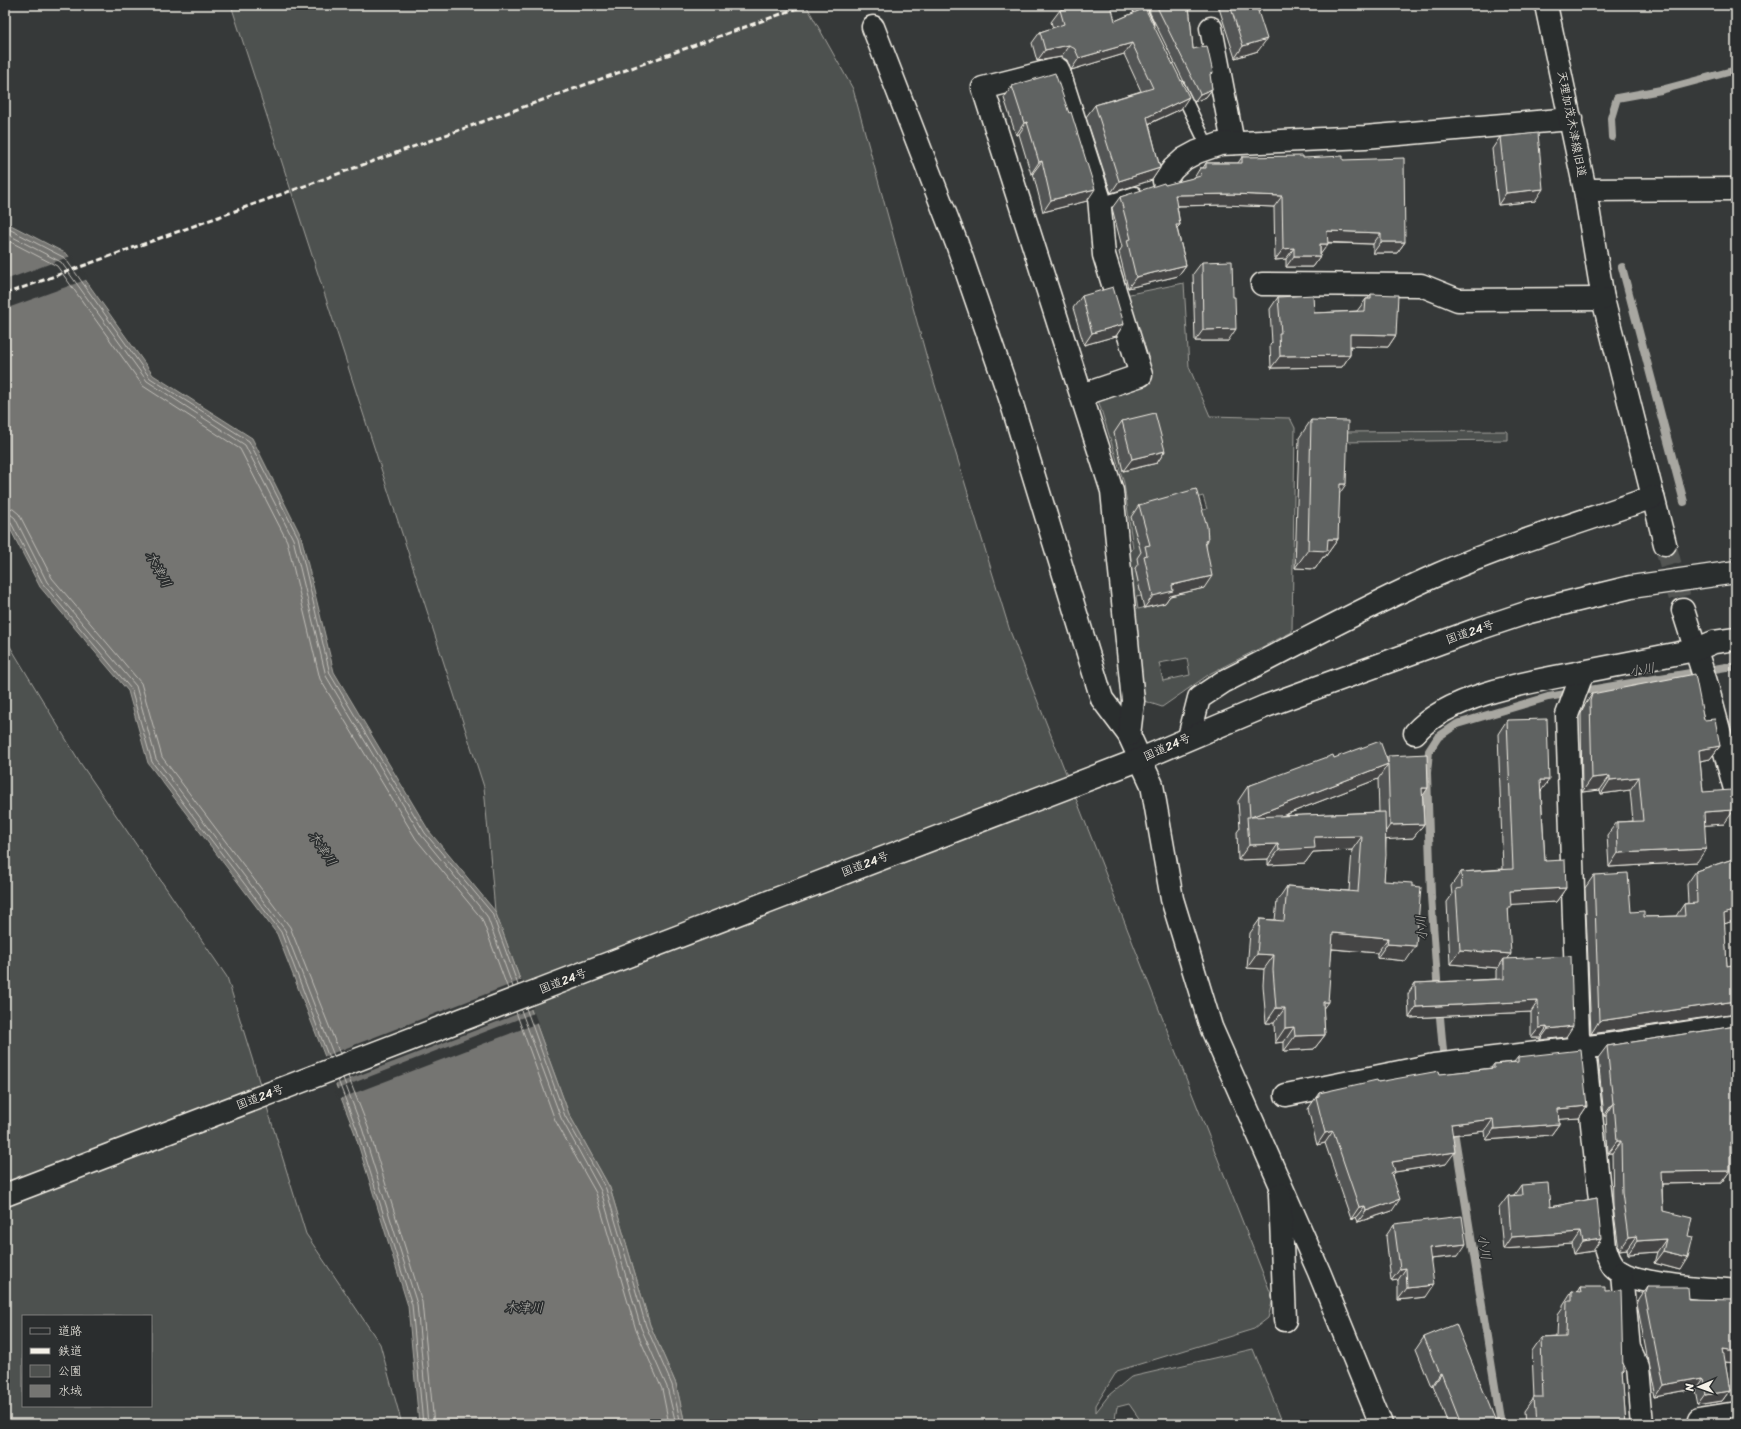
<svg xmlns="http://www.w3.org/2000/svg" width="1741" height="1429" font-family="Sriracha,'Klee One',sans-serif">
<rect width="100%" height="100%" fill="#363939"/>
<filter id="ink" filterUnits="userSpaceOnUse"><feTurbulence type="fractalNoise" baseFrequency=".025" numOctaves="2"/><feDisplacementMap in="SourceGraphic" scale="8" xChannelSelector="R" yChannelSelector="G"/><feConvolveMatrix kernelMatrix="1 2 1 2 8 2 1 2 1" color-interpolation-filters="sRGB"/></filter>
<g filter="url(#ink)">
<!-- green -->
<g fill="#4e514f" stroke="#a1a19c" fill-rule="evenodd">
<polygon points="231,5 806,5 853,89 928,362 1010,631 1273,1299 1268,1318 1254,1329 1117,1371 1096,1405 1096,1412 1109,1395 1131,1377 1253,1349 1283,1424 1143,1424 1129,1404 1117,1407 1114,1424 685,1424 676,1384 650,1325 610,1188 569,1114 495,911 484,787"/>
<path d="M1184 283 1189 367 1210 416 1290 418 1295 428 1292 632 1211 673 1162 707 1144 701 1127 552 1133 549 1124 483 1098 400 1151 380 1125 295ZM1203 496 1207 509 1180 516 1131 517ZM1138 567 1165 603 1138 609 1136 597 1142 596 1135 568ZM1187 658 1190 675 1163 681 1159 663Z"/>
<polygon points="1507,431 1507,440 1341,442 1340,432"/>
<path d="M5 638 81 764 227 977 306 1234 380 1344 402 1424H10L5 1414ZM23 1316H151V1406H23Z"/>
</g>
<!-- water -->
<polygon fill="#757572" stroke="#a8a7a1" points="5,222 67,254 153,375 252,438 301,536 334,672 429,831 495,911 569,1114 610,1188 650,1325 676,1384 685,1424 419,1424 408,1306 354,1131 277,934 148,763 128,691 40,587 5,519"/>
<!-- pier -->
<g fill="#363939">
<polygon points="71,256 88,279 5,309 5,280"/>
<polygon points="522,980 533,1008 334,1085 323,1057"/>
<polygon points="534,1013 538,1023 339,1099 335,1090"/>
</g>
<g fill="none" stroke-linecap="round" stroke-linejoin="round">
<!-- shore -->
<g stroke="#c1bfb9" stroke-width="1">
<polyline points="5,227 65,258 150,378 249,441 298,537 330,674 425,833 492,913 518,985"/>
<polyline points="5,233 61,262 147,381 245,445 293,539 326,676 421,835 487,916 513,987"/>
<polyline points="5,239 57,266 143,386 240,449 287,541 320,679 416,839 482,919 508,989"/>
<polyline points="5,507 13,509 19,514 52,578 141,683 162,757 290,927 340,1054"/>
<polyline points="5,513 10,514 15,518 47,582 136,686 156,759 285,930 334,1056"/>
<polyline points="5,518 10,521 43,584 131,689 152,762 281,932 329,1058"/>
<polyline points="526,1008 565,1116 606,1189 646,1326 672,1385 681,1424"/>
<polyline points="521,1010 561,1118 601,1191 641,1328 667,1387 676,1424"/>
<polyline points="516,1012 555,1120 596,1193 636,1330 662,1389 669,1424"/>
<polyline points="348,1076 368,1127 422,1302 434,1424"/>
<polyline points="343,1078 362,1128 417,1304 428,1424"/>
<polyline points="338,1080 357,1130 412,1305 423,1424"/>
</g>
<!-- stream -->
<g stroke="#a8a7a1" stroke-width="8">
<polyline points="1612,137 1611,118 1617,98 1661,90 1736,70"/>
<polyline points="1622,267 1684,502"/>
<polyline points="1438,993 1431,896 1427,773 1429,751 1438,737 1457,724 1548,697 1726,667 1736,667"/>
<polyline points="1439,1006 1444,1062"/>
<polyline points="1453,1125 1501,1424"/>
</g>
<!-- street-tunnel -->
<polyline stroke="#525553" stroke-width="22" stroke-dasharray="22 11" stroke-linecap="butt" points="1665,544 1683,610"/>
<!-- lane casing -->
<g stroke="#f4f1e8" stroke-width="15">
<g id="lane">
<polyline points="1138,5 1147,24"/>
<polyline points="1179,87 1208,147"/>
<polyline points="1100,204 1135,193"/>
</g>
</g>
<!-- street casing -->
<g stroke="#f4f1e8" stroke-width="25">
<g id="street">
<polyline points="873,27 957,244 1010,398 1102,699 1129,735 1152,785 1172,899 1211,1027 1319,1272 1381,1424"/>
<polyline points="1211,28 1233,143"/>
<polyline points="1164,181 1173,169 1184,159 1197,152 1220,144 1365,137 1571,119"/>
<polyline points="1585,190 1603,299 1665,544"/>
<polyline points="1262,284 1421,285 1458,300 1603,299"/>
<polyline points="1082,395 1141,375 1104,255 1099,197 1058,69 983,88 1112,491 1133,701 1129,735"/>
<polyline points="1683,610 1706,682 1736,793"/>
<path d="M1583 672 1567 715 1578 1036 1585 1058 1605 1247C1607 1254 1609 1261 1614 1267 1631 1286 1709 1288 1736 1291"/>
<path d="M1415 733C1450 693 1536 681 1587 671 1623 664 1659 657 1695 650L1714 642 1736 639"/>
<path d="M1189 737 1199 698 1223 682C1295 646 1366 606 1439 574 1508 544 1582 522 1653 497"/>
<polyline points="1286,1095 1434,1065 1605,1045 1736,1025"/>
<polyline points="1280,1194 1285,1320"/>
<polyline points="1622,1273 1629,1349 1637,1366 1642,1424"/>
<polyline points="1700,1424 1699,1420 1736,1414"/>
</g>
</g>
<!-- secondary casing -->
<g stroke="#f4f1e8" stroke-width="25">
<polyline id="secondary" points="1546,5 1585,190 1736,189"/>
</g>
<!-- highway casing -->
<g stroke="#f4f1e8" stroke-width="25">
<polyline id="highway" points="5,1195 1141,759 1266,706 1478,629 1529,612 1631,587 1736,572"/>
</g>
<!-- lane -->
<use href="#lane" stroke="#2a2d2e" stroke-width="12"/>
<!-- street -->
<use href="#street" stroke="#2a2d2e" stroke-width="22"/>
<!-- secondary -->
<use href="#secondary" stroke="#2a2d2e" stroke-width="22"/>
<!-- highway -->
<use href="#highway" stroke="#2a2d2e" stroke-width="22"/>
<!-- rail -->
<polyline stroke="#f4f1e8" stroke-width="3" stroke-dasharray="6 3" stroke-linecap="butt" points="5,294 806,5"/>
</g>
<!-- wall -->
<g fill="#535554" stroke="#f4f1e8" fill-rule="evenodd">
<polygon points="1149,5 1189,5 1193,49 1210,77 1212,89 1206,97 1194,102 1150,13"/>
<polygon points="1218,5 1263,5 1258,13 1258,51 1235,58"/>
<polygon points="1145,8 1181,109 1149,124 1160,168 1152,180 1111,193 1086,117 1095,105 1141,91 1124,54 1071,70 1067,60 1061,57 1037,61 1032,43 1040,32 1053,28 1051,22 1060,10 1115,21"/>
<polygon points="1012,86 1087,201 1043,212 1033,173 1031,174 1019,134 1016,135 1004,98"/>
<polygon points="1500,137 1535,201 1498,205 1492,149"/>
<polygon points="1242,157 1343,160 1405,242 1397,253 1373,253 1373,244 1327,243 1320,254 1320,256 1312,267 1286,267 1286,259 1275,260 1274,207 1224,205 1177,206 1180,225 1177,228 1186,265 1178,276 1128,288 1119,252 1122,247 1112,208 1120,197 1194,178 1200,168 1203,168 1206,163 1238,163"/>
<polygon points="1202,262 1228,341 1195,341 1193,274"/>
<polygon points="1371,294 1396,335 1388,347 1350,346 1350,355 1342,367 1271,368 1270,345 1272,343 1270,309 1278,297 1314,313 1357,311 1366,299 1368,299"/>
<polygon points="1082,296 1124,324 1116,336 1084,345 1073,308"/>
<polygon points="1311,420 1338,539 1325,557 1323,557 1315,569 1295,568 1299,438"/>
<polygon points="1122,421 1165,451 1157,463 1123,471 1114,433"/>
<polygon points="1139,505 1208,540 1206,544 1204,588 1170,596 1165,603 1144,608 1135,568 1138,564 1137,558 1141,552 1131,517"/>
<polygon points="1592,694 1704,720 1720,746 1710,759 1700,761 1703,792 1724,824 1705,825 1697,862 1609,867 1607,835 1617,822 1633,821 1630,790 1601,794 1600,790 1582,792 1581,714 1583,708"/>
<polygon points="1507,720 1541,791 1545,861 1566,888 1556,902 1511,904 1508,911 1508,959 1566,1037 1540,1040 1540,1038 1531,1038 1531,1012 1409,1018 1408,994 1415,983 1496,979 1496,970 1498,968 1450,964 1447,902 1452,895 1451,886 1461,872 1503,869 1498,734"/>
<path d="M1388 756 1423 796 1424 824 1413 838 1386 839 1384 881 1406 961 1377 958V953L1332 949 1323 1008 1325 1035 1314 1049 1284 1051V1042L1275 1043 1274 1023H1266L1263 985 1264 969 1247 968 1250 933 1260 919 1275 920 1277 901 1287 886 1349 891 1352 850 1313 852 1305 863 1268 865V859L1238 860 1237 832 1240 828 1238 801 1248 786 1334 758H1386ZM1378 779 1379 812 1282 816Z"/>
<polygon points="1736,858 1736,920 1724,924 1727,966 1734,1013 1591,1034 1585,888 1594,875 1631,912 1644,917 1676,916 1684,904 1688,903 1687,884 1696,871"/>
<polygon points="1736,1026 1736,1154 1730,1154 1730,1171 1721,1183 1662,1184 1663,1211 1680,1270 1654,1263 1657,1252 1628,1254 1627,1249 1619,1250 1613,1206 1612,1153 1608,1153 1606,1116 1604,1116 1598,1058 1607,1046"/>
<polygon points="1518,1057 1587,1106 1579,1118 1559,1119 1559,1124 1551,1135 1486,1140 1485,1131 1452,1135 1446,1164 1395,1172 1392,1176 1392,1211 1358,1222 1356,1217 1351,1219 1325,1143 1317,1145 1308,1109 1319,1093 1378,1082 1491,1068 1494,1064 1514,1062"/>
<polygon points="1521,1185 1550,1207 1597,1198 1593,1251 1574,1254 1572,1244 1503,1249 1499,1208 1508,1196 1514,1195"/>
<polygon points="1394,1224 1458,1256 1431,1259 1426,1297 1398,1300 1398,1280 1391,1281 1386,1236"/>
<polygon points="1580,1287 1605,1291 1623,1372 1621,1374 1625,1424 1525,1424 1524,1412 1534,1398 1532,1351 1541,1338 1557,1337 1558,1314 1563,1307 1563,1305 1572,1291 1577,1292"/>
<polygon points="1647,1287 1688,1299 1736,1363 1725,1362 1730,1390 1722,1401 1697,1405 1694,1390 1655,1397 1637,1304 1639,1299"/>
<polygon points="1424,1337 1497,1424 1448,1424 1433,1385 1431,1386 1416,1349"/>
<polygon points="1728,1419 1736,1424 1725,1424"/>
</g>
<!-- shaded-wall -->
<g fill="#444545" stroke="#f4f1e8">
<polygon points="1263,6 1255,18 1257,8"/>
<polygon points="1267,39 1258,51 1235,58 1243,46"/>
<polygon points="1132,43 1124,54 1071,70 1079,58"/>
<polygon points="1069,45 1061,57 1037,61 1045,50"/>
<polygon points="1212,89 1206,97 1194,102 1200,94"/>
<polygon points="1189,97 1181,109 1139,128 1147,117"/>
<polygon points="1027,122 1019,134 1016,135 1024,123"/>
<polygon points="1042,161 1033,173 1031,174 1039,162"/>
<polygon points="1160,168 1152,180 1111,193 1119,181"/>
<polygon points="1095,189 1087,201 1043,212 1051,200"/>
<polygon points="1543,189 1535,201 1498,205 1506,193"/>
<polygon points="1232,194 1282,196 1274,207 1224,205 1167,206 1175,195"/>
<polygon points="1327,231 1381,233 1373,244 1320,242"/>
<polygon points="1381,242 1405,242 1397,253 1373,253"/>
<polygon points="1320,244 1328,244 1320,255"/>
<polygon points="1294,248 1286,259 1275,260 1283,249"/>
<polygon points="1294,256 1320,256 1312,267 1286,267"/>
<polygon points="1186,265 1178,276 1128,288 1136,277"/>
<polygon points="1124,324 1116,336 1084,345 1092,333"/>
<polygon points="1236,329 1228,341 1195,341 1203,330"/>
<polygon points="1350,334 1396,335 1388,347 1342,346"/>
<polygon points="1350,355 1342,367 1271,368 1280,356"/>
<polygon points="1165,451 1157,463 1123,471 1132,459"/>
<polygon points="1340,484 1346,484 1334,502"/>
<polygon points="1328,539 1338,539 1325,557 1323,557 1315,569 1295,568 1308,550"/>
<polygon points="1212,576 1204,588 1170,596 1165,603 1144,608 1153,596 1172,585"/>
<polygon points="1720,746 1710,759 1690,763 1699,750"/>
<polygon points="1388,764 1378,779 1248,829 1251,817"/>
<polygon points="1610,776 1600,790 1582,792 1592,778"/>
<polygon points="1639,777 1630,790 1601,794 1610,780"/>
<polygon points="1540,780 1549,780 1539,794"/>
<polygon points="1422,788 1428,788 1418,803"/>
<polygon points="1734,810 1724,824 1695,826 1704,812"/>
<polygon points="1424,824 1413,838 1380,840 1390,825"/>
<polygon points="1362,836 1352,850 1313,852 1305,863 1268,865 1279,850 1314,837"/>
<polygon points="1278,844 1268,859 1238,860 1249,845"/>
<polygon points="1706,849 1697,862 1609,867 1618,853"/>
<polygon points="1566,888 1556,902 1500,905 1510,891"/>
<polygon points="1736,910 1736,920 1715,927 1724,914"/>
<polygon points="1333,933 1388,938 1377,953 1323,948"/>
<polygon points="1387,944 1416,946 1406,961 1377,958"/>
<polygon points="1460,950 1511,954 1504,965 1504,959 1498,968 1450,964"/>
<polygon points="1257,954 1274,955 1264,969 1247,968"/>
<polygon points="1538,1001 1531,1012 1409,1018 1416,1007"/>
<polygon points="1736,1001 1736,1013 1591,1034 1599,1021"/>
<polygon points="1323,1002 1328,1002 1317,1017"/>
<polygon points="1276,1008 1285,1008 1274,1023 1266,1023"/>
<polygon points="1573,1026 1566,1037 1540,1040 1548,1029"/>
<polygon points="1294,1027 1284,1042 1275,1043 1285,1028"/>
<polygon points="1547,1027 1540,1038 1531,1038 1539,1028"/>
<polygon points="1325,1035 1314,1049 1284,1051 1295,1036"/>
<polygon points="1613,1103 1614,1103 1606,1116 1604,1116"/>
<polygon points="1587,1106 1579,1118 1550,1120 1558,1109"/>
<polygon points="1493,1119 1485,1131 1443,1136 1451,1124"/>
<polygon points="1559,1124 1551,1135 1486,1140 1494,1129"/>
<polygon points="1333,1131 1325,1143 1317,1145 1325,1133"/>
<polygon points="1617,1141 1621,1141 1612,1153 1608,1153"/>
<polygon points="1730,1142 1736,1142 1736,1154 1721,1155"/>
<polygon points="1455,1152 1446,1164 1395,1172 1387,1183 1392,1162"/>
<polygon points="1730,1171 1721,1183 1653,1184 1661,1172"/>
<polygon points="1400,1199 1392,1211 1358,1222 1366,1211"/>
<polygon points="1365,1206 1356,1217 1351,1219 1359,1207"/>
<polygon points="1580,1232 1572,1244 1503,1249 1511,1237"/>
<polygon points="1636,1236 1627,1249 1619,1250 1628,1237"/>
<polygon points="1601,1239 1593,1251 1574,1254 1582,1242"/>
<polygon points="1666,1239 1657,1252 1628,1254 1637,1241"/>
<polygon points="1466,1244 1458,1256 1421,1260 1429,1248"/>
<polygon points="1663,1251 1688,1257 1680,1270 1654,1263"/>
<polygon points="1406,1268 1398,1280 1391,1281 1400,1269"/>
<polygon points="1434,1285 1426,1297 1398,1300 1407,1288"/>
<polygon points="1723,1349 1736,1351 1736,1363 1715,1361"/>
<polygon points="1441,1373 1433,1385 1431,1386 1439,1374"/>
<polygon points="1702,1378 1694,1390 1655,1397 1663,1385"/>
<polygon points="1730,1390 1722,1401 1697,1405 1705,1394"/>
</g>
<!-- building -->
<g fill="#616362" stroke="#f4f1e8">
<polygon points="1076,5 1111,5 1115,21 1145,8 1189,97 1147,117 1160,168 1119,181 1095,105 1153,88 1132,43 1079,58 1075,49 1069,45 1045,50 1040,32 1064,24 1060,10"/>
<polygon points="1156,5 1189,5 1193,49 1207,46 1213,73 1210,74 1212,89 1200,94"/>
<polygon points="1230,5 1263,5 1263,6 1257,8 1267,39 1243,46"/>
<polygon points="1055,73 1069,113 1071,112 1095,189 1051,200 1042,161 1039,162 1027,122 1024,123 1012,86"/>
<polygon points="1538,133 1543,189 1506,193 1500,137"/>
<polygon points="1303,156 1303,158 1343,156 1343,160 1404,158 1405,242 1381,242 1381,233 1327,231 1328,244 1320,244 1320,256 1294,256 1294,248 1283,249 1282,196 1232,194 1175,195 1180,225 1176,225 1186,265 1136,277 1127,240 1131,239 1120,197 1164,183 1165,185 1201,176 1200,168 1206,168 1206,163 1242,163 1242,157"/>
<polygon points="1232,261 1233,297 1235,297 1236,329 1203,330 1202,262"/>
<polygon points="1113,287 1124,324 1092,333 1082,296"/>
<polygon points="1371,294 1398,295 1396,335 1350,334 1350,355 1280,356 1279,333 1281,333 1278,297 1313,295 1314,313 1365,311 1366,299 1371,299"/>
<polygon points="1155,413 1165,451 1132,459 1122,421"/>
<polygon points="1311,420 1348,421 1346,484 1340,484 1338,539 1328,539 1327,551 1308,550"/>
<polygon points="1196,489 1207,526 1208,540 1205,541 1212,576 1172,585 1173,591 1153,596 1144,556 1147,555 1145,546 1150,545 1139,505"/>
<polygon points="1695,674 1704,720 1715,719 1720,746 1699,750 1703,792 1732,790 1734,810 1704,812 1706,849 1618,853 1617,822 1643,821 1639,777 1610,780 1610,776 1592,778 1590,701 1592,694"/>
<polygon points="1547,719 1549,780 1540,780 1545,861 1565,860 1566,888 1510,891 1511,907 1508,907 1511,954 1460,950 1456,889 1462,888 1461,872 1513,869 1507,720"/>
<polygon points="1380,741 1388,763 1388,756 1427,754 1428,788 1422,788 1424,824 1390,825 1388,764 1251,817 1385,812 1386,855 1384,881 1412,883 1412,886 1421,887 1416,946 1387,944 1388,938 1333,933 1328,1002 1323,1002 1325,1035 1295,1036 1294,1027 1285,1028 1285,1008 1276,1008 1273,970 1274,955 1257,954 1260,919 1284,921 1287,886 1358,892 1362,836 1314,837 1315,848 1279,850 1278,844 1249,845 1247,817 1250,817 1248,786 1333,755 1334,758"/>
<polygon points="1736,858 1736,910 1724,914 1727,966 1736,964 1736,1001 1599,1021 1594,875 1628,873 1631,912 1644,911 1644,917 1685,916 1684,904 1697,903 1696,871"/>
<polygon points="1571,956 1573,1026 1548,1029 1547,1027 1539,1028 1538,1001 1416,1007 1415,983 1504,979 1504,959"/>
<polygon points="1736,1026 1736,1142 1730,1142 1730,1171 1661,1172 1663,1211 1692,1218 1688,1236 1693,1237 1688,1257 1663,1251 1666,1239 1637,1241 1636,1236 1628,1237 1622,1193 1621,1141 1617,1141 1614,1103 1613,1103 1607,1046"/>
<polygon points="1581,1050 1587,1106 1558,1109 1559,1124 1494,1129 1493,1119 1451,1124 1455,1152 1392,1162 1395,1171 1391,1173 1400,1199 1366,1211 1365,1206 1359,1207 1333,1131 1325,1133 1316,1097 1319,1096 1319,1093 1377,1080 1378,1082 1439,1071 1440,1074 1494,1068 1494,1064 1518,1062 1518,1057"/>
<polygon points="1548,1183 1550,1207 1597,1198 1601,1239 1582,1242 1580,1232 1511,1237 1508,1196 1522,1195 1521,1185"/>
<polygon points="1462,1216 1466,1244 1429,1248 1434,1285 1407,1288 1406,1268 1400,1269 1394,1224"/>
<polygon points="1580,1287 1605,1287 1605,1291 1621,1290 1623,1372 1621,1372 1625,1424 1535,1424 1533,1398 1543,1398 1541,1338 1566,1337 1567,1301 1572,1301 1572,1291 1581,1292"/>
<polygon points="1647,1287 1687,1287 1688,1299 1736,1300 1736,1351 1723,1349 1730,1390 1705,1394 1702,1378 1663,1385 1645,1293"/>
<polygon points="1456,1324 1497,1424 1461,1424 1441,1373 1439,1374 1424,1337"/>
<polygon points="1736,1418 1736,1424 1729,1424 1728,1419"/>
</g>
</g>
<g text-anchor="middle" stroke-width="3" stroke-linejoin="round" paint-order="stroke">
<!-- street labels -->
<g font-size="12" fill="#f4f1e8" stroke="#2a2d2e">
<text transform="translate(1572 124) rotate(79)" y="4">天理加茂木津線旧道</text>
<text transform="translate(1470 632) rotate(-19)" y="4">国道24号</text>
<text transform="translate(1167 747) rotate(-24)" y="4">国道24号</text>
<text transform="translate(865 864) rotate(-21)" y="4">国道24号</text>
<text transform="translate(563 981) rotate(-21)" y="4">国道24号</text>
<text transform="translate(260 1097) rotate(-21)" y="4">国道24号</text>
</g>
<!-- water labels -->
<g font-size="13" font-style="italic" fill="#b4b3ad" stroke="#2a2d2e">
<text transform="translate(159 569) rotate(61)" y="5">木津川</text>
<text transform="translate(1642 669) rotate(-10)" y="5">小川</text>
<text transform="translate(323 848) rotate(56)" y="5">木津川</text>
<text transform="translate(1421 928) rotate(-94)" y="5">小川</text>
<text transform="translate(1485 1247) rotate(81)" y="5">小川</text>
<text x="524" y="1312">木津川</text>
</g>
</g>
<!-- margin -->
<rect width="1741" height="1429" fill="none" stroke="#2a2d2e" stroke-width="20"/>
<rect x="10" y="10" width="1721" height="1409" fill="none" stroke="#f4f1e8" stroke-width="1.5" filter="url(#ink)"/>
<!-- legend -->
<rect x="22" y="1315" width="130" height="92" fill="#2a2d2e" stroke="#7b7b78"/>
<rect x="30" y="1328" width="20" height="6" fill="#2a2d2e" stroke="#7b7b78"/>
<text x="58" y="1335" font-size="12" fill="#f4f1e8">道路</text>
<rect x="30" y="1348" width="20" height="6" fill="#f4f1e8" stroke="#7b7b78"/>
<text x="58" y="1355" font-size="12" fill="#f4f1e8">鉄道</text>
<rect x="30" y="1365" width="20" height="12" fill="#4e514f" stroke="#7b7b78"/>
<text x="58" y="1375" font-size="12" fill="#f4f1e8">公園</text>
<rect x="30" y="1385" width="20" height="12" fill="#757572" stroke="#7b7b78"/>
<text x="58" y="1395" font-size="12" fill="#f4f1e8">水域</text>
<!-- north arrow -->
<g transform="translate(1699 1387) rotate(268)" stroke="#2a2d2e" stroke-width="3" paint-order="stroke">
<path d="M0-3L7 15L0 10L-7 15Z" fill="#f4f1e8"/>
<text y="-6" font-size="11" font-weight="bold" text-anchor="middle" fill="#f4f1e8">N</text>
</g>
</svg>
